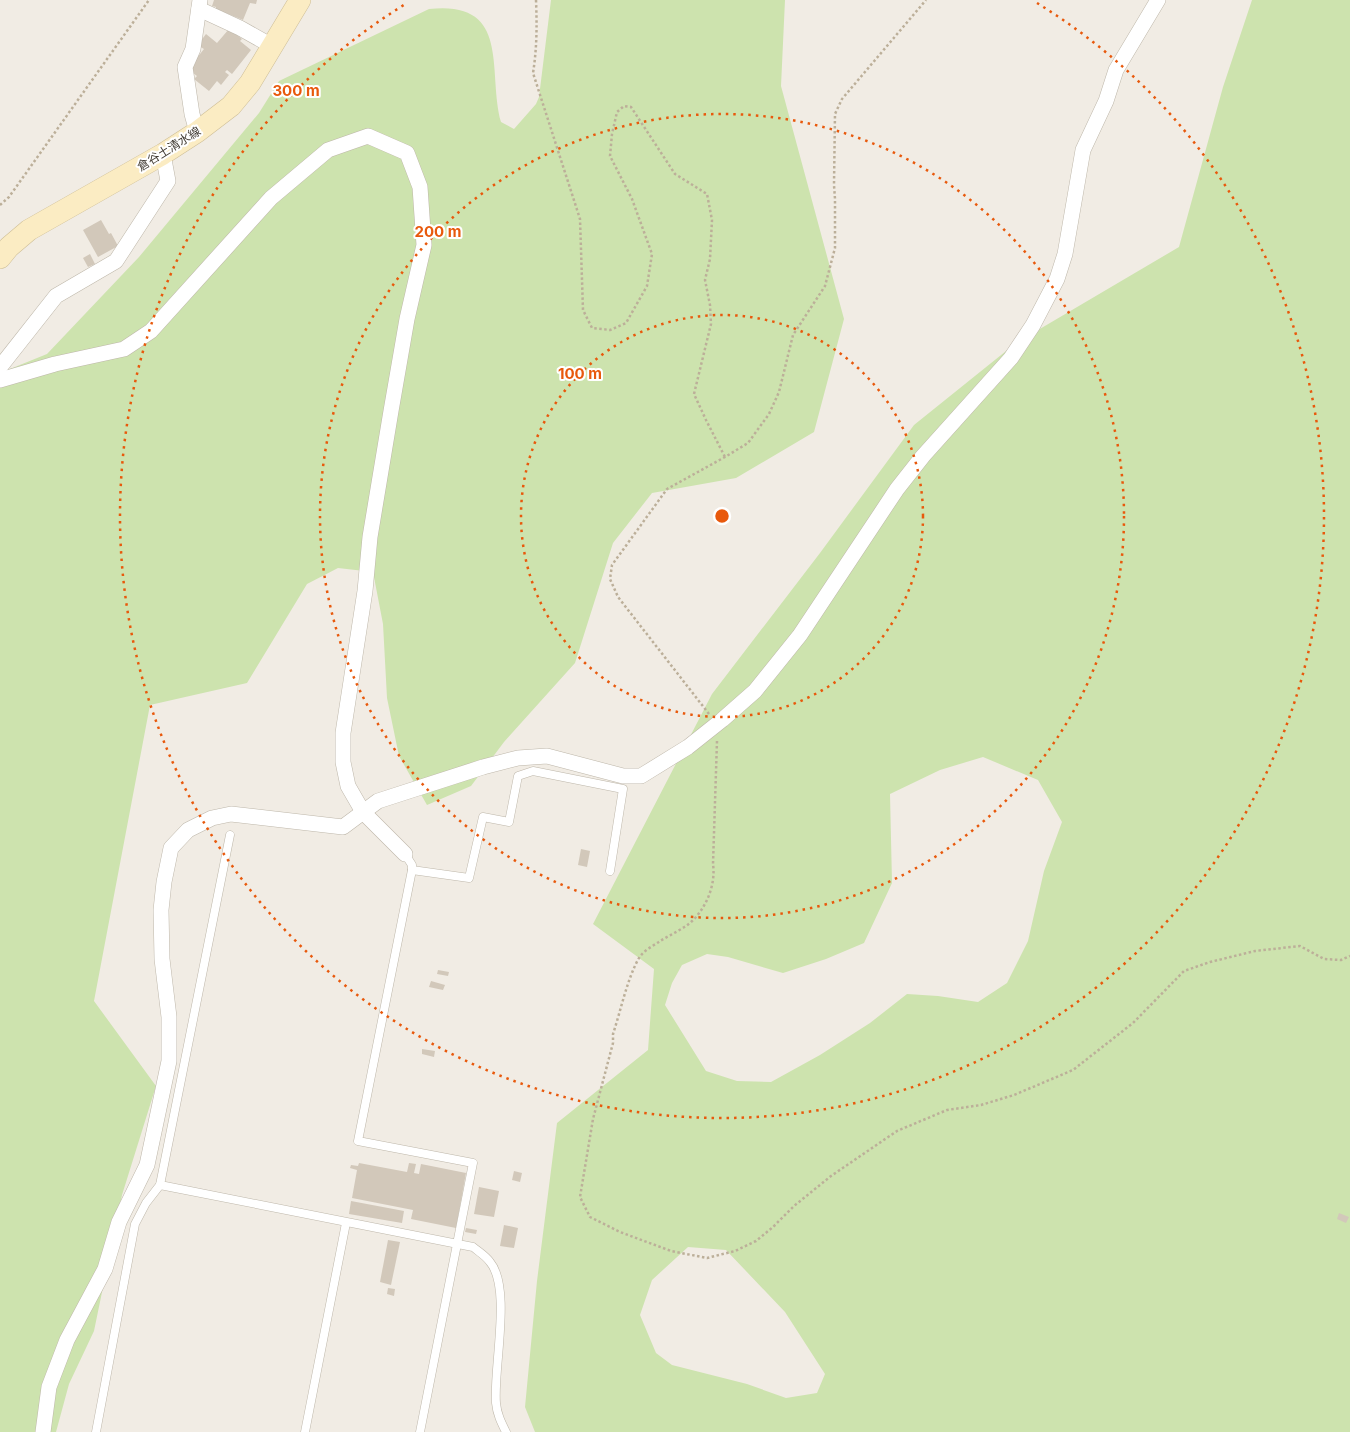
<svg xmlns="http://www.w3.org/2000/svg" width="1350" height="1432" font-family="Inter,'Noto Sans JP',sans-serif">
<rect width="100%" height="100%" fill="#f1ece4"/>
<!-- green -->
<g fill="#cde3ae" fill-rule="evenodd">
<path d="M551 0H785L781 86 844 319 814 432 736 478 652 493 613 543 575 663 504 742 471 786 427 805 399 756 387 698 383 624 373 572 338 568 307 584 247 683 150 705 94 1001 156 1086 122 1195 94 1331 69 1384 56 1432H0V373L47 354 139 257 259 113 279 81 429 9C512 0 487 71 501 122L514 129 536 104 539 97Z"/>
<path d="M1252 0H1350V1432H535L525 1407 537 1281 557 1123 648 1050 654 969 593 924 712 694 820 553 914 425 1016 343 1179 247 1223 87ZM983 757 1038 780 1062 822 1044 871 1028 941 1007 983 978 1002 938 996 907 994 870 1023 820 1055 771 1082 737 1081 706 1071 665 1005 672 983 682 965 707 954 728 957 783 973 826 959 864 943 892 883 890 794 940 770ZM688 1247 726 1250 785 1312 825 1374 817 1393 786 1398 747 1384 672 1365 656 1353 640 1315 652 1280Z"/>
</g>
<!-- building -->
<g fill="#d2c8ba">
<polygon points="214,0 257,0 256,4 250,3 243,20 216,9 216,7 212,6"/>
<polygon points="229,29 242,39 240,41 251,50 232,74 227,70 225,72 229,75 221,85 217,81 209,91 194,79 197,76 188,69 204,49 199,46 200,42 206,34 217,43"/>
<polygon points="101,220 109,234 111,233 118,246 98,257 83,230"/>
<polygon points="90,254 95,264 88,267 83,258"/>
<polygon points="581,849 590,851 587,867 578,865"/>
<polygon points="438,970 449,972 448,976 437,974"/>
<polygon points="431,981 445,985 443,990 429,987"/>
<polygon points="422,1049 435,1051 434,1057 422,1054"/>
<polygon points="359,1163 407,1172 409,1163 416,1164 414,1173 419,1174 421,1164 466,1173 456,1228 411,1219 413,1210 352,1198 357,1170 350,1168 351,1165 358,1166"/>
<polygon points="514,1171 522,1173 520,1182 512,1180"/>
<polygon points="479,1187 499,1191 494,1217 474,1214"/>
<polygon points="351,1201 404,1211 402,1223 349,1214"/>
<polygon points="1339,1213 1349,1217 1346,1223 1337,1219"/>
<polygon points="504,1225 518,1228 514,1248 500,1246"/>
<polygon points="466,1228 477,1230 476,1234 465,1232"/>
<polygon points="388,1240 400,1242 391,1285 380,1282"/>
<polygon points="388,1288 395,1289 394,1296 387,1294"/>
</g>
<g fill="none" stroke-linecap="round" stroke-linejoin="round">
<!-- lane casing -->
<g stroke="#beb7aa" stroke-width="9">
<g id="lane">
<polyline points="405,854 412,865 412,870 358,1141 473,1163 420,1432"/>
<polyline points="412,870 469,878 483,817 509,822 518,776 533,771 623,789 610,871"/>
<path d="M160 1185 473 1247C479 1252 486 1256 490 1262 512 1288 493 1369 496 1403 497 1414 501 1422 506 1432"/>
<polyline points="96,1432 135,1224 146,1203 160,1185 230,835"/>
<polyline points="305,1432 346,1223"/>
</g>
</g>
<!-- street casing -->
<g stroke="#beb7aa" stroke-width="16">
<g id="street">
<polyline points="199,9 240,28 272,46"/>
<polyline points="197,132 192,114 185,67 193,49 200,0"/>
<polyline points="0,367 56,296 116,261 168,181 163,154"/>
<polyline points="0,380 55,364 124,349 151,331 271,198 328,150 368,136 407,153 420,187 424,245 407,319 391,411 370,537 365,591 343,733 343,762 348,786 363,812 405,854"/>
<polyline points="43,1432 49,1387 67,1340 105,1269 119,1222 147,1165 169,1061 169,1017 162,959 161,910 164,882 171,848 188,830 212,818 231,814 343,827 378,801 483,767 518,758 547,756 623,776 641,776 688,747 722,720 755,691 800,635 897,489 923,456 1011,358 1033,325 1057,279 1065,254 1083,150 1106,101 1116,70 1158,0"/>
</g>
</g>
<!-- secondary casing -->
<g stroke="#cebe96" stroke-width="22">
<polyline id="secondary" points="0,258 9,247 29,230 163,154 197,132 231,106 250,83 300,0"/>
</g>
<!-- path -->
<g stroke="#bcaf99" stroke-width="2.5" stroke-dasharray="2.5 2.5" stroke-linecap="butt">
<path d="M536 0C537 25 537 48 533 73L580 219 583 310 592 328 610 330 626 323 647 286 652 254 632 199 610 156 612 134 617 112 624 106 631 107 675 174 707 194 712 220 710 259 705 280 710 305 711 324 694 394 706 420 725 457"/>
<polyline points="0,205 9,197 149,0"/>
<polyline points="709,714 618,597 610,579 612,565 667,489 725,457 748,443 769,414 779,392 793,335 825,286 835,248 835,199 834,185 835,114 842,99 926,0"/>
<path d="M717 741 713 864C716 885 706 909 690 923 681 930 670 935 660 941 653 946 644 950 639 958 627 979 621 1010 613 1034V1043L593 1119 580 1197 590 1217 620 1232 671 1251 707 1258 735 1251 756 1241 773 1227 794 1206 831 1176 897 1131 947 1110 981 1105 1014 1095 1073 1070 1133 1023 1184 971 1210 962 1255 951 1300 946 1324 959 1341 960 1350 956"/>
</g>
<!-- lane -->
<use href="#lane" stroke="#fff" stroke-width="8"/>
<!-- street -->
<use href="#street" stroke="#fff" stroke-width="15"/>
<!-- secondary -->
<use href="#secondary" stroke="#fbecc3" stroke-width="21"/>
</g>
<!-- distance rings -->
<g fill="none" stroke="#e8590c" stroke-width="2.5" stroke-dasharray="2.5 5">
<circle cx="722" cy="516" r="201"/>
<circle cx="722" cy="516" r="402"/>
<path d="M1037 3A602 602 0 1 1 407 3"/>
</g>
<g text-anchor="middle" stroke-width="4" stroke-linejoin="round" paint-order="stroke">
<!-- street labels -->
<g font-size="12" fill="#423c34" stroke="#fff">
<text transform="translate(169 149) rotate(-32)" y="4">倉谷土清水線</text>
</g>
</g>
<circle cx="722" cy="516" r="8" fill="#e8590c" stroke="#fff" stroke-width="2.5"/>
<g font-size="15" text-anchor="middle" font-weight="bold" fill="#e8590c" stroke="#fff" stroke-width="4" stroke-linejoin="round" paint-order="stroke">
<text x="296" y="96">300 m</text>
<text x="438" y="237">200 m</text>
<text x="580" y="379">100 m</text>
</g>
</svg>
